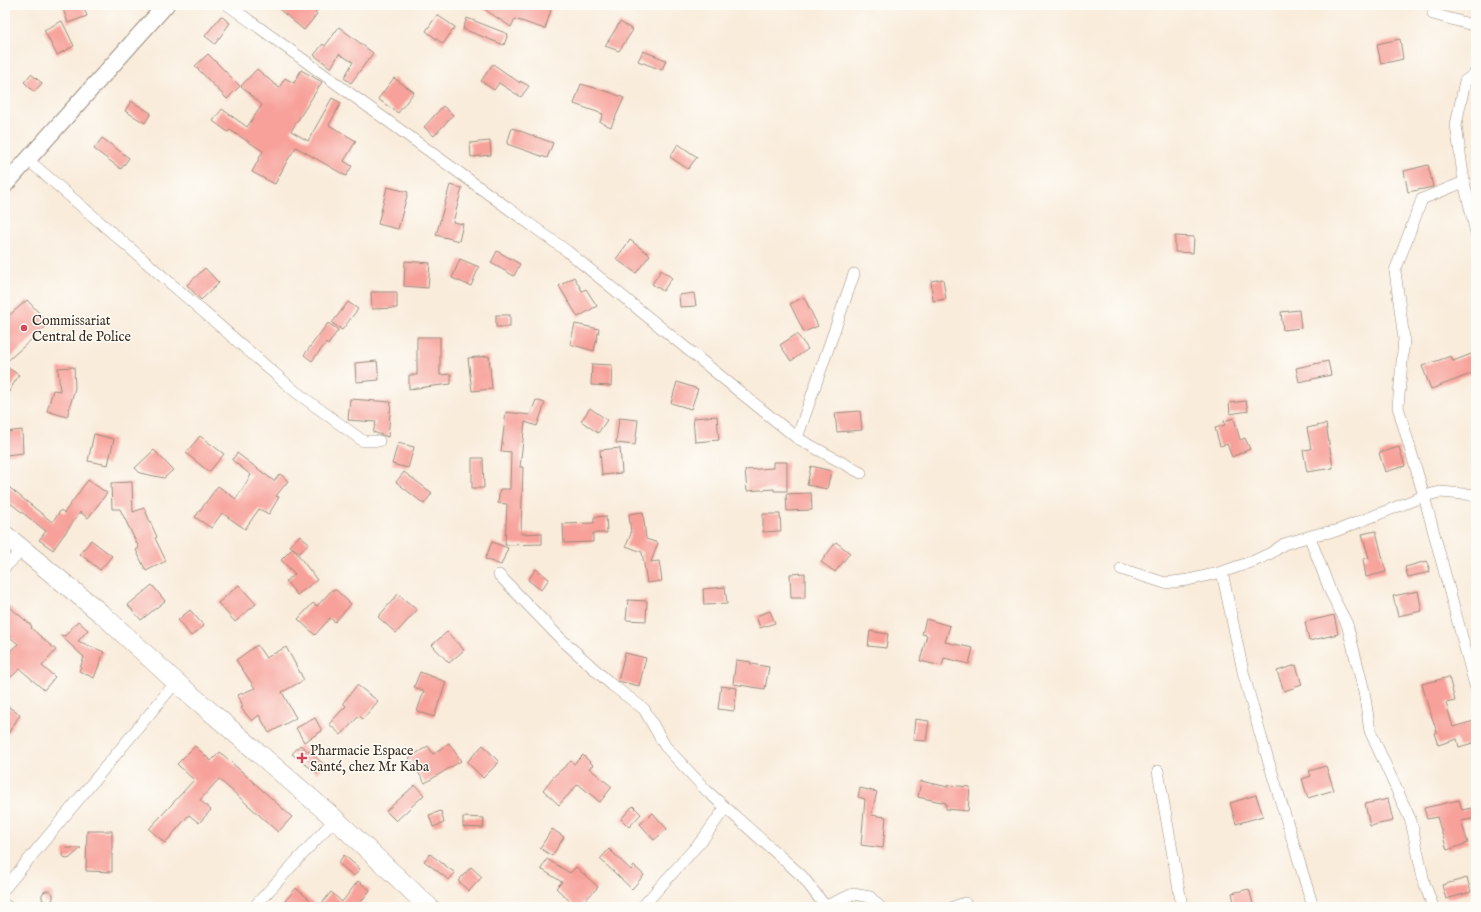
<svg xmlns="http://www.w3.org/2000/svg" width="1481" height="912" font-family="'IM FELL English',serif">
<rect width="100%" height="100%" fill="#fdfcf7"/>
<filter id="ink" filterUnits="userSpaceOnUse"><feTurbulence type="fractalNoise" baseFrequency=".025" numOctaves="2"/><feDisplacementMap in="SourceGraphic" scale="8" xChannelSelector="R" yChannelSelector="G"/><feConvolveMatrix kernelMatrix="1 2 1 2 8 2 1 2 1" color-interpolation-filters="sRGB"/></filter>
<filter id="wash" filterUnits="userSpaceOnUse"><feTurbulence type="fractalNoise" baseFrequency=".012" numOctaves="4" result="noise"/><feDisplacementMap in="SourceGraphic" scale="16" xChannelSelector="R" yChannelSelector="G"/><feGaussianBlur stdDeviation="0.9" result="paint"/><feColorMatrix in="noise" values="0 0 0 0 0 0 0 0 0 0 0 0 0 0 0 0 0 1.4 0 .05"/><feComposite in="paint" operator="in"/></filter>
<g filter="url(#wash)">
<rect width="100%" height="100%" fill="#f9ecdb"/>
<g id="blocks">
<!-- building -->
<g fill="#f7a19a">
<polygon points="73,5 83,5 87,16 68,23 63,9"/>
<polygon points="274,5 321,5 315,13 317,14 304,30"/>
<polygon points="478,5 537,5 551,10 545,29 515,19 511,27"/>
<polygon points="437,15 455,27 443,44 426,31"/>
<polygon points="221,16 230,23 215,44 205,36"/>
<polygon points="467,18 508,34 504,45 463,29"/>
<polygon points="62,21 74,46 57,55 44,30"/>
<polygon points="620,22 633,30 619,51 605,46"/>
<polygon points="339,27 373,53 351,83 344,78 353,62 339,54 331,68 314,55 323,44 325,46"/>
<polygon points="1400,39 1403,59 1381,64 1377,44"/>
<polygon points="643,51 666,60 662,70 638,61"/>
<polygon points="208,54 240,86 227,99 195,66"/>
<polygon points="493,64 520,83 520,81 529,86 521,97 499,83 494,90 481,81"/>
<polygon points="257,69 279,88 285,78 294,83 301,70 322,82 291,131 308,141 332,98 341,103 329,125 356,141 344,161 352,166 346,176 296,147 287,161 275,184 252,172 263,151 230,130 228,132 213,121 222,109 247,127 262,105 241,86"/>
<polygon points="31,74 42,83 34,92 24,82"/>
<polygon points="394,78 414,92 398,113 378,99"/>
<polygon points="581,84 612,93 624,98 611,127 600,122 603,114 574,104"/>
<polygon points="131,101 151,113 145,123 125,111"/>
<polygon points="443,106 453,115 434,136 424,127"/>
<polygon points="512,128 553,143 547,158 507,144"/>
<polygon points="102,138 129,158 121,169 94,149"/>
<polygon points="490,141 491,155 471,157 470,143"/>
<polygon points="678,144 697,157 688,169 670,157"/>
<polygon points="1428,165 1433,187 1408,192 1404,171"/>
<polygon points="450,185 462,188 453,222 463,224 459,241 436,235"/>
<polygon points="387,187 408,192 398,229 378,224"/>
<polygon points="1175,236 1194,237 1193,253 1175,252"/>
<polygon points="630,240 650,255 636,273 616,259"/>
<polygon points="497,251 520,264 514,276 491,263"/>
<polygon points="460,259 479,267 471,286 452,278"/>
<polygon points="405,261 430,263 428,288 404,286"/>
<polygon points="205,268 219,283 201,300 187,285"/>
<polygon points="661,270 672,278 663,291 652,284"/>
<polygon points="574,277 582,291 586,289 597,306 578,317 559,286"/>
<polygon points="943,279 946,299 933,301 931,281"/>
<polygon points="371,292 397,292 397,308 372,309"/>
<polygon points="694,293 696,306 680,307 679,295"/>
<polygon points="804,297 818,326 804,332 790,304"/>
<polygon points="27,300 49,324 5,363 5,319"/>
<polygon points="348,302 358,309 342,330 332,323"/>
<polygon points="1299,310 1301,328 1283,330 1281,312"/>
<rect x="496" y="315" width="14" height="12"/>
<polygon points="328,323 338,330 328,345 326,343 312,361 304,355"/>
<polygon points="575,324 599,329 594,351 570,344"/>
<polygon points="797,334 808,349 791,361 780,345"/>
<polygon points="417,337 440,337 440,375 451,374 451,384 409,389 409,375 417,375"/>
<polygon points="1474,353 1476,358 1476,372 1431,389 1422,366 1451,356 1453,361"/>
<polygon points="489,356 492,389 472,391 468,358"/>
<polygon points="377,361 379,380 356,382 355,363"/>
<polygon points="1328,361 1331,375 1299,382 1296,368"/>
<polygon points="592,364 612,365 611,386 591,385"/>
<polygon points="5,366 19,375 5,398"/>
<polygon points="74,367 75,388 67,417 47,411 53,390 60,391 58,368"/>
<polygon points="677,382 698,389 691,409 671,403"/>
<polygon points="350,399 391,402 388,437 373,432 376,422 348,420"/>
<polygon points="536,400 545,403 537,426 525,422 520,467 523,467 521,534 542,533 542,544 505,545 507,504 498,503 500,489 510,489 511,452 501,451 506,412 530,415"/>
<polygon points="1246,401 1248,411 1230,414 1229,403"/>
<polygon points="590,408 607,420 598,433 581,421"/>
<polygon points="860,411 862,430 837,432 835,413"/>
<polygon points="717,416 719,440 695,442 693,418"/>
<polygon points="619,418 638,420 635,445 616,443"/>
<polygon points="1234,418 1240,440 1245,438 1250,449 1232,457 1227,444 1220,446 1215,428 1225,425 1224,421"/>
<polygon points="1326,424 1333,468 1307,472 1303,450 1311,449 1307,428"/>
<polygon points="22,430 23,453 6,455 5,432"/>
<polygon points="94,434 114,439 108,465 88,461"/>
<polygon points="200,436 224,454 209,472 186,453"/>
<polygon points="398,443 414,447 408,468 392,464"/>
<polygon points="1399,447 1405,466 1385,472 1379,453"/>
<polygon points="620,448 622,473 602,475 600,450"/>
<polygon points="154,450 173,470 164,478 140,473 135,468"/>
<polygon points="237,453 274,481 280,474 288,481 276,496 279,497 269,514 259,509 245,529 222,513 211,528 195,517 218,486 236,499 251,475 232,460"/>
<polygon points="472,458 483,458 484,488 472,488"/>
<polygon points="773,462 787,462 787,491 774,491 774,489 747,491 745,470 773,468"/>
<polygon points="811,466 831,471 827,489 807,485"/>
<polygon points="404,472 432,493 424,504 396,482"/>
<polygon points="88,480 107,493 88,518 80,512 53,550 39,540 46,531 5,499 5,484 52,522 61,510 64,513"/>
<polygon points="132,482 133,512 144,508 157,537 155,538 166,561 146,571 136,550 139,548 120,509 112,509 111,483"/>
<polygon points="811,493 812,510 787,511 786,494"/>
<polygon points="643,512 646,539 658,543 651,562 659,561 662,581 647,583 642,552 626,546 631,534 629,514"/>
<polygon points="763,514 780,514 781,531 763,532"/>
<polygon points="606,516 607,533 593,533 593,542 564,543 563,524 594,523 594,517"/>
<polygon points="1376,531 1386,572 1366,577 1363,559 1369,558 1362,534"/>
<polygon points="300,535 309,543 300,553 290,546"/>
<polygon points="91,540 112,556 100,570 80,554"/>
<polygon points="492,542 508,548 501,565 485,559"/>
<polygon points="836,542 850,553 835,572 821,562"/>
<polygon points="293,548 317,580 297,595 286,581 295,574 281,560"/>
<polygon points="1427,561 1430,572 1408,577 1405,567"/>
<polygon points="536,569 549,579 541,590 528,580"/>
<polygon points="805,573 805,598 791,598 790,574"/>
<polygon points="152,585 165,601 141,620 128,605"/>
<polygon points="239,585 256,604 235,622 218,603"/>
<polygon points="725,587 727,604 704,605 703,589"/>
<polygon points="332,590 336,590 351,604 335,622 330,618 315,635 298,619 313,603 317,606"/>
<polygon points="1418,591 1422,611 1398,616 1393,596"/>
<polygon points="398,594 417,610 396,633 378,617"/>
<polygon points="628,600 647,601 646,621 626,620"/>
<polygon points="5,603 32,626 31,628 56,650 42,666 55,677 44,690 20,669 10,678 5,672 5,655 18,644 5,633"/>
<polygon points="190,610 204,626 191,636 178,620"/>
<polygon points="770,611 775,623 760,628 756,616"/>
<polygon points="1334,615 1338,634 1309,641 1305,622"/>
<polygon points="926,619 950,626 945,642 973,648 969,664 944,658 942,666 920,661 927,635 922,634"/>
<polygon points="78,621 88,630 78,641 104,652 94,678 79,671 84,657 60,635 65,636"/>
<polygon points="870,631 888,634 886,648 868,646"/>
<polygon points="447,632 464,650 449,663 432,645"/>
<polygon points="257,645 266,658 286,647 304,680 282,692 296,718 269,733 259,715 252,721 241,708 243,707 238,695 255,688 236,660"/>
<polygon points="625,653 646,658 639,686 618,681"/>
<polygon points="736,660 751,662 751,664 769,667 765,689 733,684"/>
<polygon points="1296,665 1302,685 1284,691 1277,671"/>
<polygon points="420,672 446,682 434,717 417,711 424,691 414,687"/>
<polygon points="1449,677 1455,701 1446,703 1453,727 1474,721 1476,729 1476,742 1459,747 1457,739 1438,745 1434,733 1437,732 1428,706 1422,684"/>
<polygon points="357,685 378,701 363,719 359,716 341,735 329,724 346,706 343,703"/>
<polygon points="721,686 737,688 734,711 718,709"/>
<polygon points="5,704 20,715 5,738"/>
<polygon points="315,718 322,731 304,742 296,728"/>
<polygon points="915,719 929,721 926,741 913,740"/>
<polygon points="449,743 461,761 425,783 409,758 428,746 433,754"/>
<polygon points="300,745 324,764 317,773 292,754"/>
<polygon points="483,745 499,762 483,778 467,762"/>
<polygon points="195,746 211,761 220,752 292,817 278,832 219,779 200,800 211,810 199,823 189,815 165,843 149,829 194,780 177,764"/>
<polygon points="583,755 593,765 589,768 612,787 600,802 578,784 559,805 543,790 553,777 571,761 574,764"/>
<polygon points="1326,766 1334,790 1308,798 1302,779 1311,776 1309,771"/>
<polygon points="921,781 948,787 948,785 970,787 968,811 946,809 946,803 918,797"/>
<polygon points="415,785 424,795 396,821 386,811"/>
<polygon points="860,788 877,792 871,815 886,817 883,848 861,845 865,799 858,797"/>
<polygon points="1256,795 1263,816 1236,824 1230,803"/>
<polygon points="1388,799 1393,821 1370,826 1365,804"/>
<polygon points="1459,800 1462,810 1476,807 1476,818 1461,821 1468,843 1447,850 1437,817 1427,819 1424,808"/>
<polygon points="633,806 641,814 629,827 621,819"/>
<polygon points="441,811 444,823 433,827 429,815"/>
<polygon points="653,813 667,829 654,840 640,824"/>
<polygon points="463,817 484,818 483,828 463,827"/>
<polygon points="552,829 564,837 552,856 540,848"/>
<polygon points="87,831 112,831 112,872 86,871"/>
<polygon points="66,848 81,848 70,858 66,859 63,856 63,851"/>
<polygon points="609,849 631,870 634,866 644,875 632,889 600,859"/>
<polygon points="430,854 455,873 449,880 424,861"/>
<polygon points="344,855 360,869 354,876 338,863"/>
<polygon points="547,859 570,873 576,867 598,887 579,907 576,907 556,888 562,882 541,869"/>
<polygon points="471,867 482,877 469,891 458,881"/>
<polygon points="1467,878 1471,892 1446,899 1442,885"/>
<polygon points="358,881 370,890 357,907 319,907 331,892 342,902"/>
<polygon points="296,888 318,907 280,907"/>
<polygon points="1249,889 1254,907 1235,907 1232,893"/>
<polygon points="45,891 50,891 53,894 53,899 48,904 42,899 42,894"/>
</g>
</g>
</g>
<g filter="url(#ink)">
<use href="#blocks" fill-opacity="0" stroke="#9a8b7c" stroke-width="1"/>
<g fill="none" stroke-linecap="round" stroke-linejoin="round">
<!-- minor casing -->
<g stroke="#9a8b7c" stroke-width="12">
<g id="minor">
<polyline points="228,5 567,251 735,388 797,438 861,473"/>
<polyline points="1433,14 1476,26"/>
<polyline points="1476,73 1465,81 1456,125 1464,182 1422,199 1395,271 1404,339 1398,407 1424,496 1476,689"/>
<polyline points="27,159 296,392 363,441 379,441"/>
<polyline points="1464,182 1476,233"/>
<polyline points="797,438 854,274"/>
<polyline points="1310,538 1331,593 1347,624 1364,691 1370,731 1411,821 1424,882 1433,907"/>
<polyline points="5,567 23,550"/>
<polyline points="1121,569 1165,583 1188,580 1222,572 1254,561 1271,553 1284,544 1318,534 1336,531 1424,496 1440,492 1476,495"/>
<polyline points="1222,572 1244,676 1262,740 1313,907"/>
<polyline points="499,575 560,638 612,685 644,709 665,746 707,791 802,876 825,906"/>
<polyline points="1158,771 1182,907"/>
<polyline points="5,888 176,682"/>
<polyline points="5,905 8,907"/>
<polyline points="254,907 335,819"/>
<polyline points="642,907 703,839 725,808"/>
<polyline points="824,907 853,894 870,897 880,907"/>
<polyline points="953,907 965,903"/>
</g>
</g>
<!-- secondary casing -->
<g stroke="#9a8b7c" stroke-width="18">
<polyline id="secondary" points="5,185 166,5"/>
</g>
<!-- trunk casing -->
<g stroke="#9a8b7c" stroke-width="20">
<polyline id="trunk" points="5,535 103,615 176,682 335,819 429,907"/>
</g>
<!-- minor -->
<use href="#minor" stroke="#fff" stroke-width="11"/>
<!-- secondary -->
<use href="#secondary" stroke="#fff" stroke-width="16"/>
<!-- trunk -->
<use href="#trunk" stroke="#fff" stroke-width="19"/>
</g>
</g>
<!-- markers -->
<g fill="#d1495b" stroke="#fdfcf7" stroke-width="1.5">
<circle cx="24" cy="328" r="4"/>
<path d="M300 752h4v4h4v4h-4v4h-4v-4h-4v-4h4z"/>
</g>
<g text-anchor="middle" stroke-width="3" stroke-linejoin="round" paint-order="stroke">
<!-- poi labels -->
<g font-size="14" fill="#3b2a1e" stroke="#fdfcf7" text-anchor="start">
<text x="32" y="325">Commissariat<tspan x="32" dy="16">Central de Police</tspan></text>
<text x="310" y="755">Pharmacie Espace<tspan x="310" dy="16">Santé, chez Mr Kaba</tspan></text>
</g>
</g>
<!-- margin -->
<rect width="1481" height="912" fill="none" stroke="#fdfcf7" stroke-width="20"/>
</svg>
